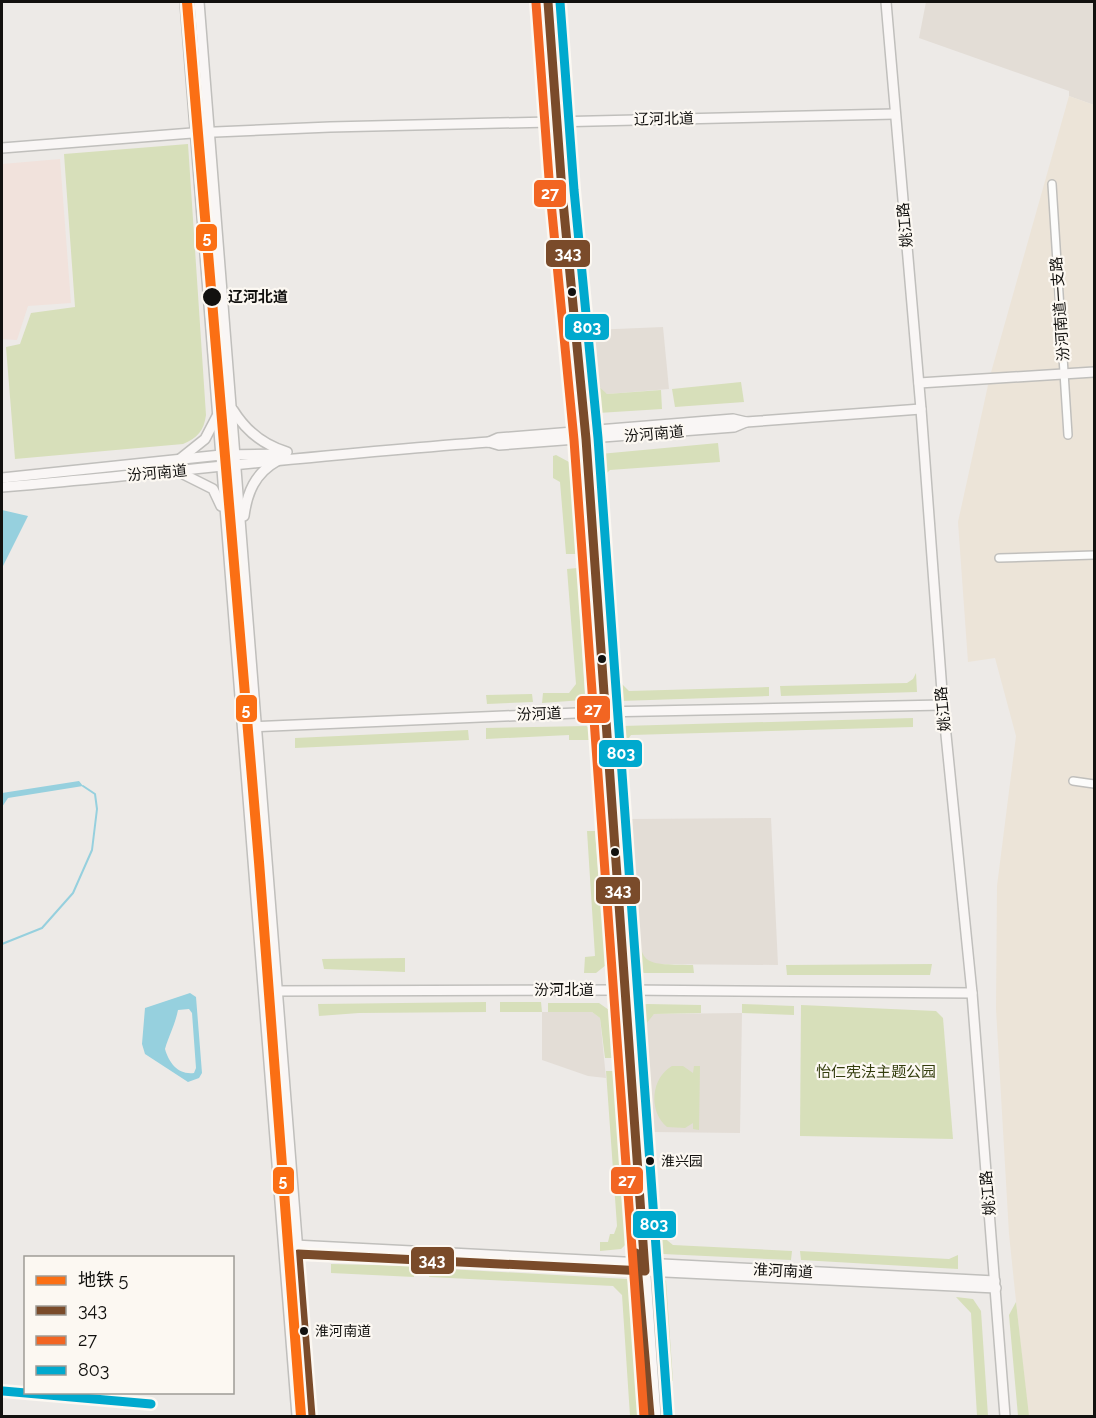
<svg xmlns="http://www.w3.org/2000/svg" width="1096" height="1418" font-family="Raleway,'Noto Sans SC',sans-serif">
<rect width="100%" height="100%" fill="#edeae7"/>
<!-- built -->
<g fill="#e3ddd6">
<polygon points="926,2 1094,2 1094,105 1069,96 1069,91 919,38"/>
<polygon points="663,327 669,389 607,394 600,390 596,384 592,330"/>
<polygon points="771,818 778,965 653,964 646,961 640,950 629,819"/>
<polygon points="542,1012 592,1012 600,1018 606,1078 588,1076 542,1060"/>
<polygon points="742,1013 740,1133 653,1132 646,1024 650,1017 654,1014"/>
</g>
<!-- industrial -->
<polygon fill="#ece4d8" points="1069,96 1094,105 1094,1416 1028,1416 1009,1234 996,1009 997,886 1016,736 995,658 968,662 958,522 990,376"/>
<!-- medical -->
<polygon fill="#f1e2dc" points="60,159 71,303 28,306 17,340 2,339 2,164"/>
<!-- green -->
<g fill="#d7dfba">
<polygon points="569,132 575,132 585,245 575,245 566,136"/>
<path d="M188 144 206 415C204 431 197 438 183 444L15 459 6 347 20 344 31 313 75 307 64 154Z"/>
<polygon points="585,251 596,384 607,394 661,390 662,409 598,413 588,406 576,252"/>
<polygon points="741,382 744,402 675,407 672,389"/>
<polygon points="718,443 720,462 610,470 606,474 610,550 600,550 594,465 600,454"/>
<polygon points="556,455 569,462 570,469 576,554 566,554 560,482 553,478 553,456"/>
<polygon points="610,558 620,682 629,691 769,687 769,696 620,701 611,693 602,560"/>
<polygon points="577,568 585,696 583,700 542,703 543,693 569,693 576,684 567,569"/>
<polygon points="916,673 917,692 781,696 780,686 907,683 913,679"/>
<polygon points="532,694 533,702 487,704 486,695"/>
<polygon points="913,718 913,727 631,735 624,745 625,766 617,766 614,740 622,726"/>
<polygon points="586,726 591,728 593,740 569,740 569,735 486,739 486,728"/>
<polygon points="468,730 469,740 295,748 295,738"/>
<polygon points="617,772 626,772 636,899 628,900"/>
<polygon points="587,831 595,831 606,965 596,973 584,973 585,957 595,956"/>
<path d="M626 912H637C641 966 639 964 693 965L694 973H644L633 966Z"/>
<polygon points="405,958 405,972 324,969 322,959"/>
<polygon points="932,964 930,975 787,975 786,965"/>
<polygon points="486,1002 486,1012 359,1013 319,1016 318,1004"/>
<polygon points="500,1002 541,1002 542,1012 500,1012"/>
<polygon points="548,1003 599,1003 609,1010 614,1058 605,1058 600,1018 592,1012 548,1012"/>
<polygon points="647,1004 701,1005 701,1013 654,1014 646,1024 648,1059 639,1059 635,1013 641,1005"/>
<polygon points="742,1004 794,1006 794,1015 742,1013"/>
<polygon points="801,1005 936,1011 943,1018 953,1139 800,1136"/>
<polygon points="640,1065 649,1065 654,1145 646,1144"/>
<path d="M672 1066H683L693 1073 694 1066H700L699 1130 693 1129V1123L685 1128 667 1127C648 1111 651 1078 672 1066Z"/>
<polygon points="606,1071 615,1071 628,1242 621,1249 600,1251 600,1242 608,1242 610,1234 614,1234 617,1226"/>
<path d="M650 1210H658L662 1236 673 1245 792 1251 791 1260 663 1254C648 1245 651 1225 650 1210Z"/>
<polygon points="800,1251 949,1259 958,1255 958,1269 801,1260"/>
<polygon points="331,1264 414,1266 414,1277 331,1273"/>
<polygon points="430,1268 627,1279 630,1285 640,1416 630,1416 622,1295 613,1286 429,1277"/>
<polygon points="666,1280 673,1381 663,1381 657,1289"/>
<polygon points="956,1297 973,1299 981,1311 988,1416 977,1416 971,1313"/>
<polygon points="1016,1302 1029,1416 1018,1416 1009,1315"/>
</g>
<!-- water -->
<g fill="#96d0de" fill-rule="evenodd">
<polygon points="2,510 28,516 2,568"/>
<polygon points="79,781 83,786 8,798 2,807 2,793"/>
<path d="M190 993 196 997 202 1073 199 1078 188 1082 145 1054 142 1044 145 1008ZM189 1009 192 1013 196 1068 194 1073C178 1075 169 1063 165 1049 169 1035 175 1025 178 1010Z"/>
</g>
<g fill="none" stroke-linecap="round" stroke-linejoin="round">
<!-- stream -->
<polyline stroke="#96d0de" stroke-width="2" points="2,944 42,928 73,893 92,850 97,809 95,794 83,786"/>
<!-- street casing -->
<g stroke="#c0bfbc" stroke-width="10">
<g id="street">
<polyline points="1052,184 1068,435"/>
<polyline points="999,558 1094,555"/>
<polyline points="1073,781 1094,784"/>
</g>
</g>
<!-- secondary casing -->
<g stroke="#c0bfbc" stroke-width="12">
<g id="secondary">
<polyline points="185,2 297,1416"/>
<polyline points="199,2 311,1416"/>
<polyline points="548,2 562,191 586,439 656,1416"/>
<polyline points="886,2 921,409 943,705 972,993 1005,1416"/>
<polyline points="2,148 192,133 330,127 895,114"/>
<polyline points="919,383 1094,372"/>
<polyline points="575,384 597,687"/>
<path d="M233 410C246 431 263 445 287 452"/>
<polyline points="489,442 498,438 733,419 746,422 921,409"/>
<polyline points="180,459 205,439 217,416"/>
<polyline points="181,473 213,489 221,506"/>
<polyline points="2,478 221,455 283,454"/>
<path d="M2 487C164 473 326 454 489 442L499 445 734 427 746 422"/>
<path d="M244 516C247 493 255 473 277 461"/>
<polyline points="249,727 599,712 943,705"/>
<polyline points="610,850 623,1019"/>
<polyline points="272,991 627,990 972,993"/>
<polyline points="629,1105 632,1196 645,1360"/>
<polyline points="294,1245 995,1281"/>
<polyline points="292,1254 996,1288"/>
</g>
</g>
<!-- street -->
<use href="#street" stroke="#fcfcfb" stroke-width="7"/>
<!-- secondary -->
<use href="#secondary" stroke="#f9f6f5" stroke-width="9"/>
<!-- bus-1 casing -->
<g stroke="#fcf8f2" stroke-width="14">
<g id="bus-1">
<polyline points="636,1253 650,1416"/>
<polyline points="311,1416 298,1254 645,1271 586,439 562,191 548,2"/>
</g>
</g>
<!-- bus-2 casing -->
<g stroke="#fcf8f2" stroke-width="14">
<polyline id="bus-2" points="536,3 550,192 574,440 644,1416"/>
</g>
<!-- bus-3 casing -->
<g stroke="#fcf8f2" stroke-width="14">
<g id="bus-3">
<polyline points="560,2 574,190 598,438 668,1415"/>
<polyline points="3,1391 151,1404"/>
</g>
</g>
<!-- bus-1 -->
<use href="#bus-1" stroke="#7a4b2a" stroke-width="9"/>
<!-- bus-2 -->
<use href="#bus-2" stroke="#f26522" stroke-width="9"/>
<!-- bus-3 -->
<use href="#bus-3" stroke="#00a9ce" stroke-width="9"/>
<!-- metro-1 casing -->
<g stroke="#fcf8f2" stroke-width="15">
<polyline id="metro-1" points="187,2 259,862 301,1416"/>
</g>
<!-- metro-1 -->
<use href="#metro-1" stroke="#fb6f14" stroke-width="10"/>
</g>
<!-- markers -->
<g fill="#12110f" stroke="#fcf8f2" stroke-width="2">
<circle cx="572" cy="292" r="5"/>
<circle cx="212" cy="297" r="10"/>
<circle cx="602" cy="659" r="5"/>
<circle cx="615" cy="852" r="5"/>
<circle cx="650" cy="1161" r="5"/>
<circle cx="304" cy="1331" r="5"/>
</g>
<g text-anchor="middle" stroke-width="4.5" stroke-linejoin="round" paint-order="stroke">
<!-- bus labels -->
<g font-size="14" fill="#12110f" stroke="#fcf8f2" text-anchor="start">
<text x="661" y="1166">淮兴园</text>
<text x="315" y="1336">淮河南道</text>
</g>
<!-- street labels -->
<g font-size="15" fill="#12110f" stroke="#fcf8f2">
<text transform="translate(664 119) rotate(-1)" y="5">辽河北道</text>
<text transform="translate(905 225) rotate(-95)" y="5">姚江路</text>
<text transform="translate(1060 309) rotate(-94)" y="5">汾河南道一支路</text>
<text transform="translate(654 434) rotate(-5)" y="5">汾河南道</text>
<text transform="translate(157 473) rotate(-5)" y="5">汾河南道</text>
<text transform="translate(943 709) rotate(-95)" y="5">姚江路</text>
<text transform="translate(539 714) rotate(-2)" y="5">汾河道</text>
<text x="564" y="995">汾河北道</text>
<text transform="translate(988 1193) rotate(-95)" y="5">姚江路</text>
<text transform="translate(783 1271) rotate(3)" y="5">淮河南道</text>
</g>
<!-- stop labels -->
<g font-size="15" font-weight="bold" fill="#12110f" stroke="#fcf8f2" text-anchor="start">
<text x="228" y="302">辽河北道</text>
</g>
<!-- park labels -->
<g font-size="15" fill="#333d0d" stroke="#fcf8f2">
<text x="876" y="1077">怡仁宪法主题公园</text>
</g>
</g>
<g stroke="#fcf8f2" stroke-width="2">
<rect x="533" y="179" width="34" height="29" rx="6" fill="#f26522"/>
<rect x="195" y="223" width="23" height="29" rx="6" fill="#fb6f14"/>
<rect x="545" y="239" width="46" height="29" rx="6" fill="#7a4b2a"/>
<rect x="564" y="313" width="46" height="28" rx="6" fill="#00a9ce"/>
<rect x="235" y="694" width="23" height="29" rx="6" fill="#fb6f14"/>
<rect x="576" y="695" width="35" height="29" rx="6" fill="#f26522"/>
<rect x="598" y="739" width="45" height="29" rx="6" fill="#00a9ce"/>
<rect x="595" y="876" width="46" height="29" rx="6" fill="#7a4b2a"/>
<rect x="272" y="1166" width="23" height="29" rx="6" fill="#fb6f14"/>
<rect x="610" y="1166" width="34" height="29" rx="6" fill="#f26522"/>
<rect x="632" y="1210" width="45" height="29" rx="6" fill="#00a9ce"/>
<rect x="410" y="1246" width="45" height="29" rx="6" fill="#7a4b2a"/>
</g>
<g font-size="16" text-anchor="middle" font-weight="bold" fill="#fff">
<text x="550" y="199">27</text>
<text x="207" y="243">5</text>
<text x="568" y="259">343</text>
<text x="587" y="333">803</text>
<text x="246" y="715">5</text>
<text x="593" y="715">27</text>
<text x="621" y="759">803</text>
<text x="618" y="896">343</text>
<text x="283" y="1186">5</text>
<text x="627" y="1186">27</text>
<text x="654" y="1230">803</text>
<text x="432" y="1266">343</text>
</g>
<!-- border -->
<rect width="1096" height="1418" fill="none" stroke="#12110f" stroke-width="6"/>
<!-- legend -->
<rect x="24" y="1256" width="210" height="138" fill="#fcf8f2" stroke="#9e9c97" stroke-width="1.5"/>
<rect x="36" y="1276" width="30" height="9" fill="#fb6f14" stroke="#9e9c97" stroke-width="1.5"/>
<text x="78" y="1286" font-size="18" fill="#12110f">地铁 5</text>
<rect x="36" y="1306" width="30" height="9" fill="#7a4b2a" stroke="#9e9c97" stroke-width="1.5"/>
<text x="78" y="1316" font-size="18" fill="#12110f">343</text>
<rect x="36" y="1336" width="30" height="9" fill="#f26522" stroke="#9e9c97" stroke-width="1.5"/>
<text x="78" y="1346" font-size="18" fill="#12110f">27</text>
<rect x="36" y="1366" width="30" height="9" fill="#00a9ce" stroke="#9e9c97" stroke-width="1.5"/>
<text x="78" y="1376" font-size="18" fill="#12110f">803</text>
</svg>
